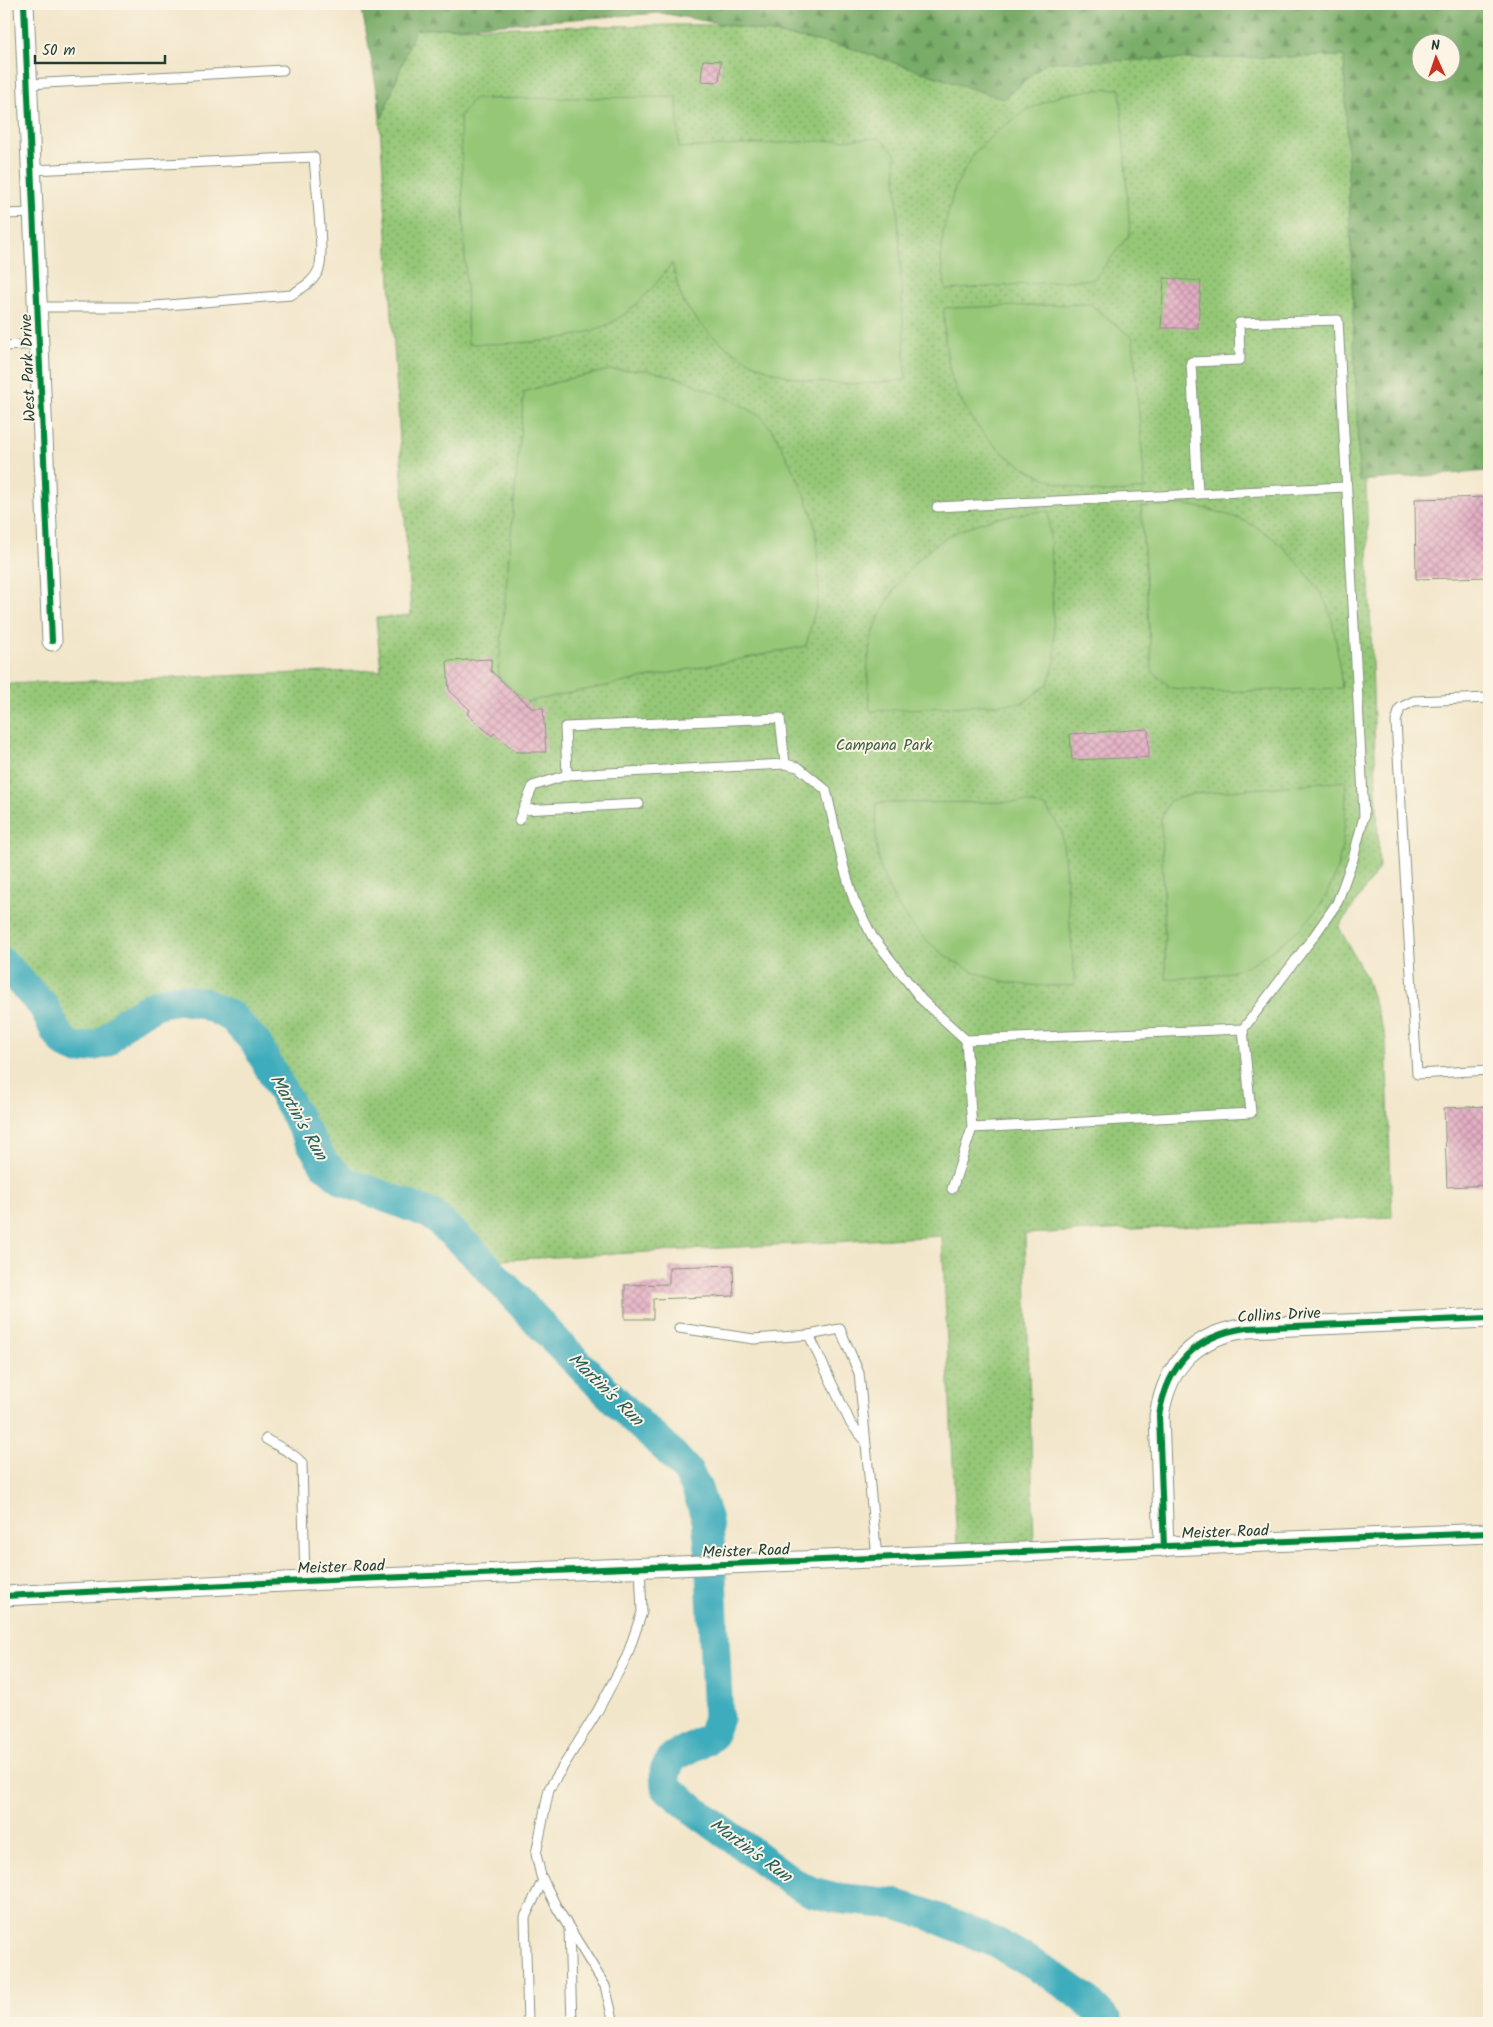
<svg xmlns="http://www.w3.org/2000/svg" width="1493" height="2027" font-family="Kalam,sans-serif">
<defs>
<pattern id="green-dots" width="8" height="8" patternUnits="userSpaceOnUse" patternTransform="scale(1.25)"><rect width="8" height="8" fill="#95c777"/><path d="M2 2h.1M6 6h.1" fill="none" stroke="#79a362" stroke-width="1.8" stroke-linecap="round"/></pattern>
<pattern id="forest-firs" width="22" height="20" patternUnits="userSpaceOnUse" patternTransform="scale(1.25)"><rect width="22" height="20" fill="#78ac68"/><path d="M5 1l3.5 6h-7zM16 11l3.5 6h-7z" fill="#628d56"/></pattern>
<pattern id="building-cross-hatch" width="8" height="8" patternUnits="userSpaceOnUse" patternTransform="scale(1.25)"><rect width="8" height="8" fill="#e4aec4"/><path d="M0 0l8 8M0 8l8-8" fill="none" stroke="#b88fa0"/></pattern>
</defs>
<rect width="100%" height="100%" fill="#fcf5e5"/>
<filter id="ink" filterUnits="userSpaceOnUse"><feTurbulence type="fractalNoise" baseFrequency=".02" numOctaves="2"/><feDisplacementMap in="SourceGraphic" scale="10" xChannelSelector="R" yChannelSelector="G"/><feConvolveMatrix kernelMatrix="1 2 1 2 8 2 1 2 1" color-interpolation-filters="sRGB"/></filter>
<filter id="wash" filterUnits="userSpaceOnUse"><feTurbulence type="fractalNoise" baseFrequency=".0096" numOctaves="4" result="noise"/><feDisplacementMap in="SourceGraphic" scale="20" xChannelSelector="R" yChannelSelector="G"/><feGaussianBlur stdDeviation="1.12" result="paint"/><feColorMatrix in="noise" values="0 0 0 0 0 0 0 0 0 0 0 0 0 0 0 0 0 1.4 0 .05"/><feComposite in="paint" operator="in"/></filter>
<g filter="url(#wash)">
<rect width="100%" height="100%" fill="#f2e6ca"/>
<!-- green -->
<polygon fill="url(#green-dots)" stroke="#5a8256" points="1350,16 1379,868 1339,927 1366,978 1386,1038 1392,1217 1025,1234 1034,1542 957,1546 942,1236 482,1261 431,1214 346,1182 325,1165 301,1125 256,1043 232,1017 203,1003 178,999 158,1003 127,1020 104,1043 78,1049 66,1044 56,1032 44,1007 4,964 4,684 381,670 376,618 411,615 374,29"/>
<!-- forest -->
<path fill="url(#forest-firs)" stroke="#4c744e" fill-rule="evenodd" d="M361 4H1489V471L1359 481 1344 56 1047 62 1003 99 844 46 661 13 415 30 382 118ZM1420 42H1450V72H1420Z"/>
<!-- pitch -->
<g fill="#95c777" stroke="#5a8256">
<polygon points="1120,89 1130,234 1094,279 946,290 941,260 943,232 955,187 974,154 997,131 1027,110 1061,95 1091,90"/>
<path d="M677 97 679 148 880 138 895 153 906 380C886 381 865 385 845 384 826 383 803 381 784 375 747 365 708 338 686 306 678 293 676 277 672 263 659 281 644 299 625 314 588 343 514 344 468 344L460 116 473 99Z"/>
<path d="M1090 304 1133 338 1145 489C1131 490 1116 493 1103 492 1041 487 988 454 960 398 946 371 944 338 944 308Z"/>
<polygon points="609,370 648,370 682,379 734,401 761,416 775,434 804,492 814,520 817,545 819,594 806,646 525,702 498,676 524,392 564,380"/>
<path d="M1187 505C1241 515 1272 528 1306 573 1317 587 1327 602 1332 620 1337 642 1339 665 1342 688L1217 692 1171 688 1152 671 1141 507Z"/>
<path d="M1049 511 1055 662 1048 684 1023 703 870 711C869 692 866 672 869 654 871 632 881 612 892 594 929 532 981 516 1049 511Z"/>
<path d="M1346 781C1346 825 1344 879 1313 914 1304 926 1291 936 1279 945 1264 956 1249 967 1230 972 1209 978 1187 977 1166 979L1161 819 1169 801 1193 794Z"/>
<path d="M1024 802 1046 807 1062 831 1075 985C1051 986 1026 987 1003 981 947 968 903 928 883 875 874 853 876 826 876 803Z"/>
</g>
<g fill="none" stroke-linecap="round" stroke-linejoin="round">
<!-- river -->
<g stroke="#3eacbc" stroke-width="31">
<polyline points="4,964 44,1007 56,1032 66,1044 78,1049 104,1043 127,1020 158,1003 178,999 203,1003 232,1017 256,1043 301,1125 325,1165 346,1182 431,1214 474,1253 556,1341 639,1424 668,1450 688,1472 697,1489 707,1520 710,1549"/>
<polyline points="711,1575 718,1718 711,1737 673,1757 665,1771 666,1787 694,1810 794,1883 812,1892 836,1898 894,1904 927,1914 997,1943 1053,1976 1084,1998 1108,2023"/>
</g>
</g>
<g id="blocks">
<!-- building -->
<g fill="url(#building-cross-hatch)">
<polygon points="703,60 721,61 719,82 701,81"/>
<polygon points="1164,278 1201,281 1198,328 1161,328"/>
<polygon points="1489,497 1489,577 1416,579 1415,499"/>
<polygon points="491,659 491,671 532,708 543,708 546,752 516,752 494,733 492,736 467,714 470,710 449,690 447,661"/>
<polygon points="1148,729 1149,757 1072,760 1070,734"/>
<polygon points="1489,1106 1489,1185 1447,1187 1444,1108"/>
<polygon points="733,1265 734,1296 653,1299 653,1319 625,1319 625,1285 669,1284 669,1267"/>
</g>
</g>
</g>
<g filter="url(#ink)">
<use href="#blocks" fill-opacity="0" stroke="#88927f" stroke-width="1"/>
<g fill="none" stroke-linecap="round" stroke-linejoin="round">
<!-- service casing -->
<g stroke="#88927f" stroke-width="11">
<g id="service">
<polyline points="27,84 283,70"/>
<path d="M32 170 314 157C315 177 325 254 319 269 314 282 303 287 291 295L143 307H38"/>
<polyline points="4,214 34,213"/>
<polyline points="4,346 40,344"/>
<polyline points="937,507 1198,494"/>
<polyline points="1489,698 1414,701 1400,708 1396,722 1417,1074 1489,1070"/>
<polyline points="785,764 567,775 565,727 780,718 785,764 798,767 826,790 844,868 854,900 872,936 922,1000 966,1040"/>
<polyline points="523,810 639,804"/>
<polyline points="519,820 533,786 567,775"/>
<polyline points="972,1128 966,1040 1243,1029"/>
<polyline points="952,1189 972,1128 1251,1113 1243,1029 1314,936 1337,903 1353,859 1364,816 1338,320 1239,323 1240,360 1191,362 1198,494 1346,487"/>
<polyline points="679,1328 754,1339 809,1335 840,1329 859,1373 877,1558"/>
<polyline points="809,1335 851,1424 865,1440"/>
<path d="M266 1439C278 1447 293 1452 302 1463L305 1581"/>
<polyline points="569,1928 572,2023"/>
<polyline points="528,2023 525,1917 543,1880"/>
<polyline points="614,2023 605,1986 557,1908 541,1876 536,1854 549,1789 597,1712 627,1656 642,1612 640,1567"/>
</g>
</g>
<!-- minor casing -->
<g stroke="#88927f" stroke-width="21">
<g id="minor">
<polyline points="24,4 52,641"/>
<path d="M1164 1547 1159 1416C1167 1365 1195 1335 1247 1328L1489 1318"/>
<polyline points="4,1596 305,1581 1489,1533"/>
</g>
</g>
<!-- service -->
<use href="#service" stroke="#fff" stroke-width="9"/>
<!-- minor -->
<use href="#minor" stroke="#fff" stroke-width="19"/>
<!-- cycleway casing -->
<g stroke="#fcf5e5" stroke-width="9">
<g id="cycleway">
<polyline points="24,4 52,641"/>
<path d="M1164 1547 1159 1416C1167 1365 1195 1335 1247 1328L1489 1318"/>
<polyline points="4,1596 305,1581 1489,1533"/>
</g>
</g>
<!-- cycleway -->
<use href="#cycleway" stroke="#00873e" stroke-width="6"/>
</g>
</g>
<g text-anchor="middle" stroke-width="4" stroke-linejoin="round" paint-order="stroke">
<!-- street labels -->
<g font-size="16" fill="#1f3d34" stroke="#fcf5e5">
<text transform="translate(27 368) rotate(-92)" y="6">West Park Drive</text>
<text transform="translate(1279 1314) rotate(-3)" y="6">Collins Drive</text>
<text transform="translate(1225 1531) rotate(-2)" y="6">Meister Road</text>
<text transform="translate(746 1550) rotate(-2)" y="6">Meister Road</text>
<text transform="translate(341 1566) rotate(-2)" y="6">Meister Road</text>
</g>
<!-- park labels -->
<g font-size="16" fill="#3c6045" stroke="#fcf5e5">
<text x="884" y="750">Campana Park</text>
</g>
<!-- water labels -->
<g font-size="18" font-style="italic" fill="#285e5d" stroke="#fcf5e5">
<text transform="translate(299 1117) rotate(60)" y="6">Martin's Run</text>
<text transform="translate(606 1389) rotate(44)" y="6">Martin's Run</text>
<text transform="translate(751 1850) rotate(36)" y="6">Martin's Run</text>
</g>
</g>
<!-- margin -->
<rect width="1493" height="2027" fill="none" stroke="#fcf5e5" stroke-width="20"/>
<!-- north arrow -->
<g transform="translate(1436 58) rotate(357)"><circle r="24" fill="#fcf5e5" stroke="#a4ab9e"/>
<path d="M0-4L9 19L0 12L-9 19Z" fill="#c8321e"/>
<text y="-8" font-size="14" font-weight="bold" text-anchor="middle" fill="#1f3d34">N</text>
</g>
<!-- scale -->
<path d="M35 55v8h130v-8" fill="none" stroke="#1f3d34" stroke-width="2.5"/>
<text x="42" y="55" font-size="15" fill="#1f3d34" stroke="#fcf5e5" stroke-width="4" paint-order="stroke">50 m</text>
</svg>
